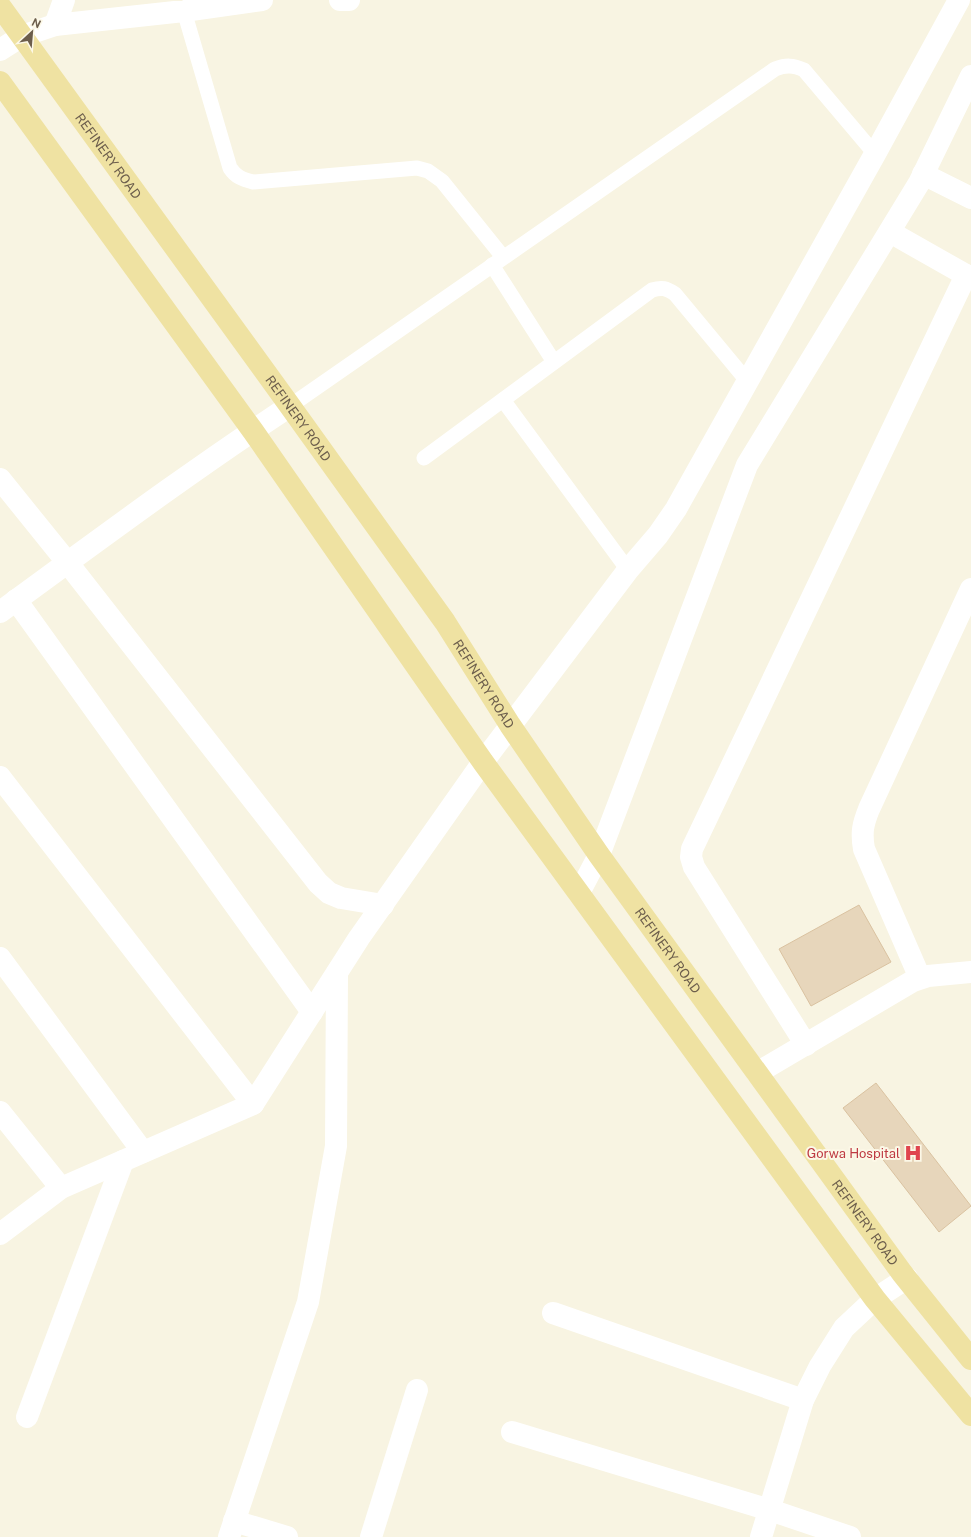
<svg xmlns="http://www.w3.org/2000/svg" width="971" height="1537" font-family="'Public Sans',sans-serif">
<rect width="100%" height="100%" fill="#f8f4e2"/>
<!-- building -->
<g fill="#e7d6bb" stroke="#dac2a0">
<polygon points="859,905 891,962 811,1006 779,949"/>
<polygon points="876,1083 971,1206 939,1232 843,1108"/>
</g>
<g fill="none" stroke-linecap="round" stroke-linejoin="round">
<!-- service -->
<g stroke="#fff" stroke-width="15">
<path d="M184 11 230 168C236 177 242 179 253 182L417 168 428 171 442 181 503 257"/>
<polyline points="492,265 554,362"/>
<polyline points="503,400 628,570"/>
<path d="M290 406 775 69C786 65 793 65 804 70L875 154"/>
<path d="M424 458 652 290C662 287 666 288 675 294L748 382"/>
</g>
<!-- minor -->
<g stroke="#fff" stroke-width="22">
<polyline points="55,25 64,0"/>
<polyline points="923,174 971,198"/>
<polyline points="890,232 971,278"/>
<polyline points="0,479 67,562 318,883 329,893 341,898 383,905"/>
<polyline points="16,600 312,1012"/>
<path d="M0 612C96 542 191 471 290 406"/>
<polyline points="0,777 253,1104"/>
<polyline points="0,958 143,1152"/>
<path d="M920 978 864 849C861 832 863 824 869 809L971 589"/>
<polyline points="806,1045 694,867 691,857 692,849 966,275"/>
<polyline points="757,1073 913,981 928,976 971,972"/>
<polyline points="0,1112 61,1188"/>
<polyline points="553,1313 803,1400"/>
<polyline points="27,1417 123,1161"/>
<polyline points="512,1432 770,1510 850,1537"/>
<polyline points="234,1521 287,1537"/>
<polyline points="229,1537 308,1302 336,1146 337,973"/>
<polyline points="371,1537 417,1390"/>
<polyline points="761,1537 803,1400 820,1366 844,1328 875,1299 907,1278"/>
</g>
<!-- tertiary -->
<g stroke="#fff" stroke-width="22">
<polyline points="340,0 349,0"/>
<polyline points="22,36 55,25 184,11 262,0"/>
<polyline points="579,893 599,855 747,465 919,183 971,76"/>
<polyline points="0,1234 61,1188 253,1104 359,938 483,762 628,570 658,535 676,509 875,154 959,0"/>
</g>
<!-- secondary -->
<polyline stroke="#fff" stroke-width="22" points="0,50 22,36"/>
<!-- primary -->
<g stroke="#efe2a2" stroke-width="22">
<path id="s1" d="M0 6 290 406 445 622 510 725 599 855 902 1273 971 1359"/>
<polyline points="0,82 253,431 483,762 875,1299 971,1415"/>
</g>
</g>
<!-- icons -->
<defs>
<g id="hospital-bare" transform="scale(1.38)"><path d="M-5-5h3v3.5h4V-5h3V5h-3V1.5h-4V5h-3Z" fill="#e0444e" stroke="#fcf8e7" stroke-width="2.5" paint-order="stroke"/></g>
</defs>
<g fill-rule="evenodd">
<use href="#hospital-bare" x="913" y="1153"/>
</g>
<g text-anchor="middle" stroke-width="4" stroke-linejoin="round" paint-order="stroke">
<!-- street labels -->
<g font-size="13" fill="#6c5e4c" stroke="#fcf8e7">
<text dy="5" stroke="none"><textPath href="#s1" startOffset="185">REFINERY ROAD</textPath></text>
<text dy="5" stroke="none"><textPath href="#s1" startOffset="509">REFINERY ROAD</textPath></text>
<text dy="5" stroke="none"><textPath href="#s1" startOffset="833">REFINERY ROAD</textPath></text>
<text dy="5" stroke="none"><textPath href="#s1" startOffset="1157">REFINERY ROAD</textPath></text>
<text dy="5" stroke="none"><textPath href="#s1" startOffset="1493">REFINERY ROAD</textPath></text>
</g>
<!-- health labels -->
<g font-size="13" fill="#be3a42" stroke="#fcf8e7" text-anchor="end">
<text x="900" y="1158">Gorwa Hospital</text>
</g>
</g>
<!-- north arrow -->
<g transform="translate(32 32) rotate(26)" stroke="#fcf8e7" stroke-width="3" paint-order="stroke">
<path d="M0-3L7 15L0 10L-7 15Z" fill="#6c5e4c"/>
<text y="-6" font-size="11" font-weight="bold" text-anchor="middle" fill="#6c5e4c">N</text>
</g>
</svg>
